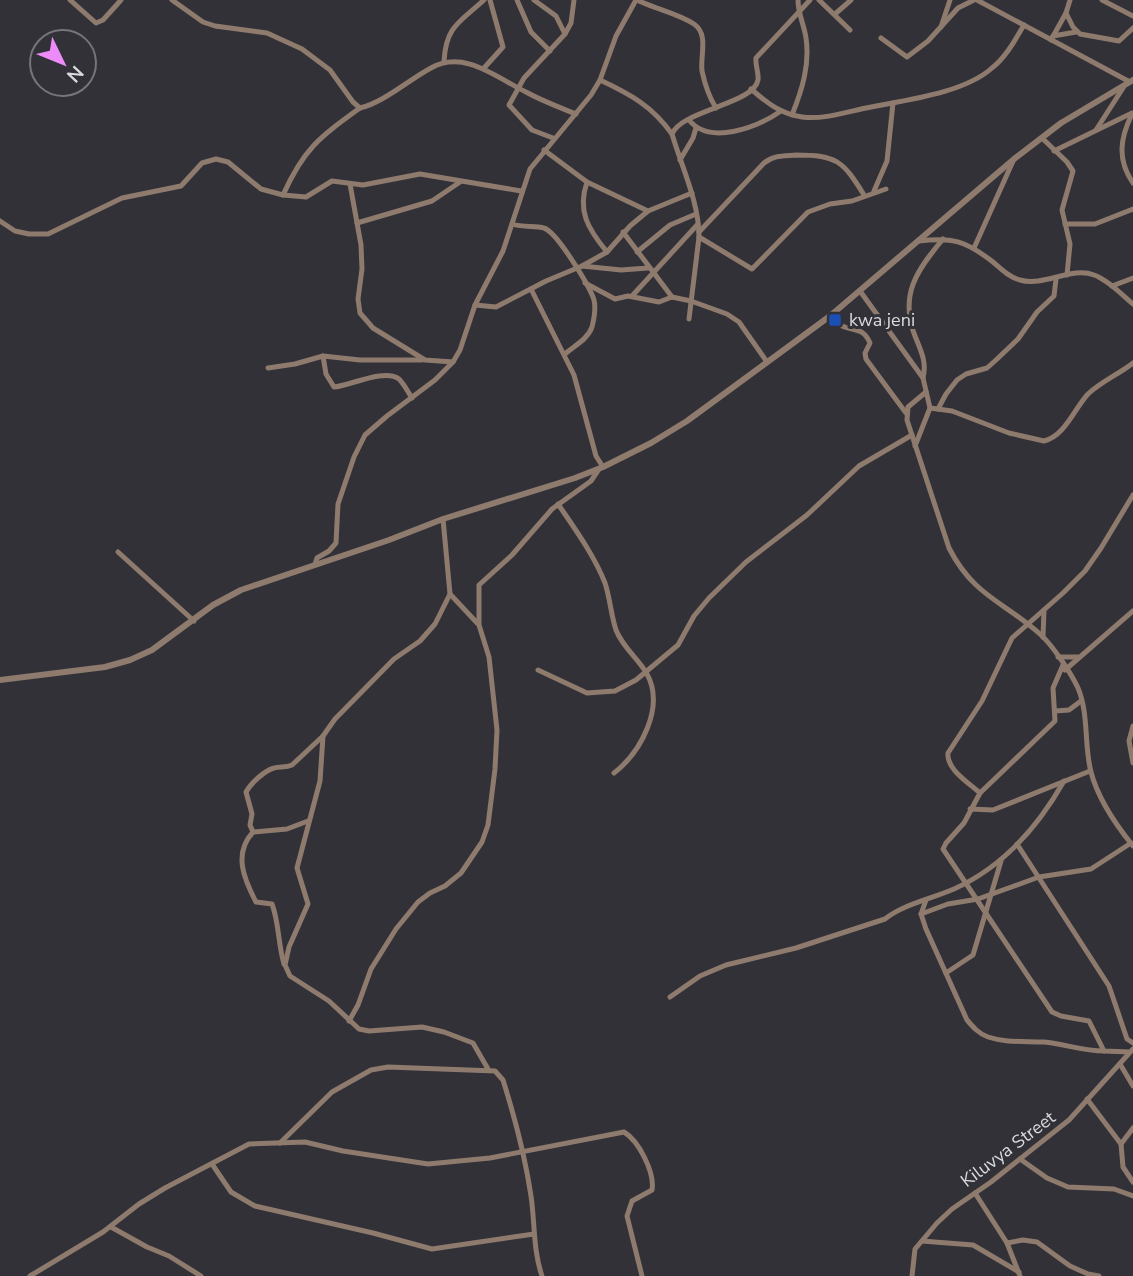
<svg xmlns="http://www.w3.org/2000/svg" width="1133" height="1276" font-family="'Nunito Sans',sans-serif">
<rect width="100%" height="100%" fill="#323138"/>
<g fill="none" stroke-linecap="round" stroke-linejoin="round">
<!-- minor -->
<g stroke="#8e7b6d" stroke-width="5">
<polyline points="70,0 96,23 103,20 121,0"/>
<path d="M172 0 203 22 215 26 267 33 302 49 330 70 353 102 360 108C383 103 410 79 431 68 464 49 497 78 526 92 542 101 559 107 576 114"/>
<polyline points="517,0 531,32 550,51"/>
<polyline points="534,0 556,16 565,34"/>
<path d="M637 0C655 9 677 13 694 24 709 34 700 56 702 71 705 85 709 97 716 108"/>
<polyline points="819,0 850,30"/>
<polyline points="977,0 1130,82"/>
<polyline points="1102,0 1133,16"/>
<polyline points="1066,13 1073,27 1080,34 1119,41 1133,28"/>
<polyline points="835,14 851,0"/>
<polyline points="941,27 950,0"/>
<polyline points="1053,36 1076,32"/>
<polyline points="881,38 907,57 928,41 958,8 974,0"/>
<polyline points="1051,40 1066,13 1070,0"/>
<path d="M444 61C446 26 460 22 484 0"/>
<polyline points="484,68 503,47 490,0"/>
<path d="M600 80C630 94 652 106 672 134"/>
<path d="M751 89C767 103 781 114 802 117 825 120 849 111 871 107 907 100 964 93 992 68 1006 57 1015 40 1024 25"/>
<path d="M1132 114C1120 138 1117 160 1133 183"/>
<path d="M792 115C802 90 810 65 806 38 804 24 798 14 798 0"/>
<path d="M689 120C710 146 758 127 781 111"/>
<polyline points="1096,130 1123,88"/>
<polyline points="553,138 532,130 509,105 524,78 565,34 571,23 574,0"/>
<polyline points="1042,138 1067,162 1073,171 1062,210 1070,244 1067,275"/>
<polyline points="544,150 587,182 648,211"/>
<polyline points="1054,151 1132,113"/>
<polyline points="680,160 693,138 696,128"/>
<path d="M587 182C577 211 588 229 607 252"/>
<polyline points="350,184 361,245 362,269 358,299 360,313 373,328 425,360 453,362"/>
<polyline points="874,191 887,161 893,103"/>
<path d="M283 195C304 148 320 137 360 108"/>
<polyline points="0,221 15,231 29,234 48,234 122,198 181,186 202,163 216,159 228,162 261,189 283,195 306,197 332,181 363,185 420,174 521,191"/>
<polyline points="357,223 432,201 460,182"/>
<path d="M512 224C524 228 535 225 544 228 557 232 590 287 594 300 596 308 594 319 592 327 588 339 574 346 565 354"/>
<polyline points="1065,224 1095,224 1133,209"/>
<polyline points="623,232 672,297"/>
<path d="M699 232 764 163C774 155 784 156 796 155 837 155 843 161 864 195"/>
<polyline points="699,237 752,269 808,212 830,204 852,201 886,189"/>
<path d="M919 241C953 237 966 241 993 262 1001 269 1009 277 1020 280 1044 287 1072 266 1094 275 1108 280 1121 294 1133 304"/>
<polyline points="974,248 1014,159"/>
<polyline points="637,252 670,225 696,214"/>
<polyline points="582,266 621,270 648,268"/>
<polyline points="585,283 615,299 628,296 659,302 672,297 691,301 727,314 739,322 767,362"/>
<polyline points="1112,286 1133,278"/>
<polyline points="531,289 574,375 596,456 603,467"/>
<polyline points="860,291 923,378 930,408 915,446"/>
<polyline points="632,296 698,224"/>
<polyline points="475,305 496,307 546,281 582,266 607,252 630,226 648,211 692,193"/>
<path d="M830 316C846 337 861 321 870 343L865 353 866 359 906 413"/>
<path d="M689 319 699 237C699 202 682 168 672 134 682 110 754 104 758 80 759 73 755 65 756 58L810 0"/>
<path d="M323 356 326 374 334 387C349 386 385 368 399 379 404 384 408 392 412 398"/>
<polyline points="268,368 295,364 323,356 360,360 422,360"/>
<path d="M923 378C927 362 921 351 915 336 899 295 917 270 943 239"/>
<path d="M926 392 908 407 907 420 949 548C974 597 1005 602 1041 635 1053 646 1071 673 1078 688 1089 714 1084 746 1091 772 1098 799 1116 825 1133 846"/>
<path d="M930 408 952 411 1009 433 1044 441C1065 436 1074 409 1088 394 1102 381 1119 374 1133 363"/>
<polyline points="938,409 946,394 957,380 966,374 987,368 996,360 1018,339 1037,312 1054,296 1056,279"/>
<path d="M558 504C575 529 594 555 605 583 610 598 611 615 616 630 623 648 638 658 647 674 665 707 641 752 614 773"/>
<polyline points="443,519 450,594 435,624 420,641 394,659 335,719 323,736 320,781 297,868 308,904 289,947 285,965 290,976 329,1001 359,1029 369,1031 422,1027 444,1032 473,1043 488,1069"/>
<polyline points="118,552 194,621"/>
<polyline points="315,564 317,558 329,551 336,543 338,504 354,457 365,435 387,416 435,380 453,362 460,350 475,305 503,251 530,169 591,95 600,80 616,36 636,0"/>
<polyline points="479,623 479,585 512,555 552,509 591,481 599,469"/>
<polyline points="1043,637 1044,610"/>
<polyline points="1058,657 1078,657"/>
<polyline points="1063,665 1053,688 1055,721 980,793 964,823 946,843 943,849 1052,1012 1061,1016 1089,1021 1104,1051 1130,1052"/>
<polyline points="538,670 587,693 615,691 636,680 678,645 694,616 709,598 746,562 807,515 859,466 912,435"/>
<polyline points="1065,670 1133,611"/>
<polyline points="1055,711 1069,710 1081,701"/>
<polyline points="1133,726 1129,741 1133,763"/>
<path d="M980 793C969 783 946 769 948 753L982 701 1012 638 1063 593 1085 571 1101 548 1133 495"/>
<polyline points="970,809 993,810 1090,771"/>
<path d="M308 821 287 829 253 832 250 825 252 814 246 792C251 783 264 771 274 768 280 766 285 768 292 765L323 736"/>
<path d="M253 832C233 854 244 879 256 902L272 904C279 922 278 944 284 964"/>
<polyline points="1017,844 1109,986 1127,1039 1133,1043"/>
<path d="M926 900 921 914 926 929 967 1020C973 1027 979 1034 988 1037 1006 1043 1025 1041 1044 1042 1065 1044 1083 1051 1104 1051"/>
<polyline points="921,914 948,904 978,899 1039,877 1091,869 1131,843"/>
<polyline points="946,973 973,955 1001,861"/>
<path d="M670 997 700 976 726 965 796 948 885 919C904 904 931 899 954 889 1003 867 1038 827 1064 781"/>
<polyline points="349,1021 358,1005 371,969 396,929 418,902 430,893 445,886 461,873 482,842 488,825 495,769 497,730 489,657 479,625 450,594"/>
<polyline points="1120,1064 1133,1086"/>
<polyline points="1087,1099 1121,1144 1123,1167 1133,1182"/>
<path d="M280 1143 332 1092 371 1070 388 1067 495 1071 503 1080C515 1118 525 1156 531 1196 535 1223 533 1250 542 1276"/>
<polyline points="1121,1144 1133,1128"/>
<polyline points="1020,1159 1047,1178 1068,1187 1114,1189 1133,1196"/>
<polyline points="212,1164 231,1192 255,1206 373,1233 432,1249 534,1234"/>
<polyline points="975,1193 1007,1243 1020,1276"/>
<polyline points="111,1227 147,1247 169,1256 201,1276"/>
<polyline points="922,1241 973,1245 1019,1272"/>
<polyline points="1007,1243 1023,1240 1037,1242 1070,1266 1088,1274 1099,1276"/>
<path d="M30 1276 103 1232 139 1204 165 1188 249 1144 305 1142 343 1151 428 1164 490 1158 624 1132C639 1141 655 1173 652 1190L632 1201 627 1216 642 1276"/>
<polyline points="912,1276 915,1249 937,1223 952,1209 991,1182 1069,1120 1133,1049"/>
</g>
<!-- tertiary -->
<polyline stroke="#8e7b6d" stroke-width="6" points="0,680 105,667 130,660 152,650 213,605 241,590 389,540 443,519 575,478 603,467 651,443 687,421 830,316 1014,159 1061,123 1133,80"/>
</g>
<!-- markers -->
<rect fill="#1a4fb4" stroke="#323138" stroke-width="2.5" x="828" y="313" width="14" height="14" rx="3.5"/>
<g text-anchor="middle" stroke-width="6" stroke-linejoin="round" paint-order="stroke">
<!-- poi labels -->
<g font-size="18" fill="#dadade" stroke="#323138" text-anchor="start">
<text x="849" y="326">kwa jeni</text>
</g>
<!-- street labels -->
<g font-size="18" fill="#dadade" stroke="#323138">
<text transform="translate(1008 1149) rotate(-37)" y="6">Kiluvya Street</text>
</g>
</g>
<!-- north arrow -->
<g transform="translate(63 63) rotate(133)"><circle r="33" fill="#323138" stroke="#75757a" stroke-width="2"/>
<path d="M0-5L12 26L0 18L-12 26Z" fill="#ed8cf9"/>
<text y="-10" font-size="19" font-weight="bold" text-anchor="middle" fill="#dadade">N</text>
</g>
</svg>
